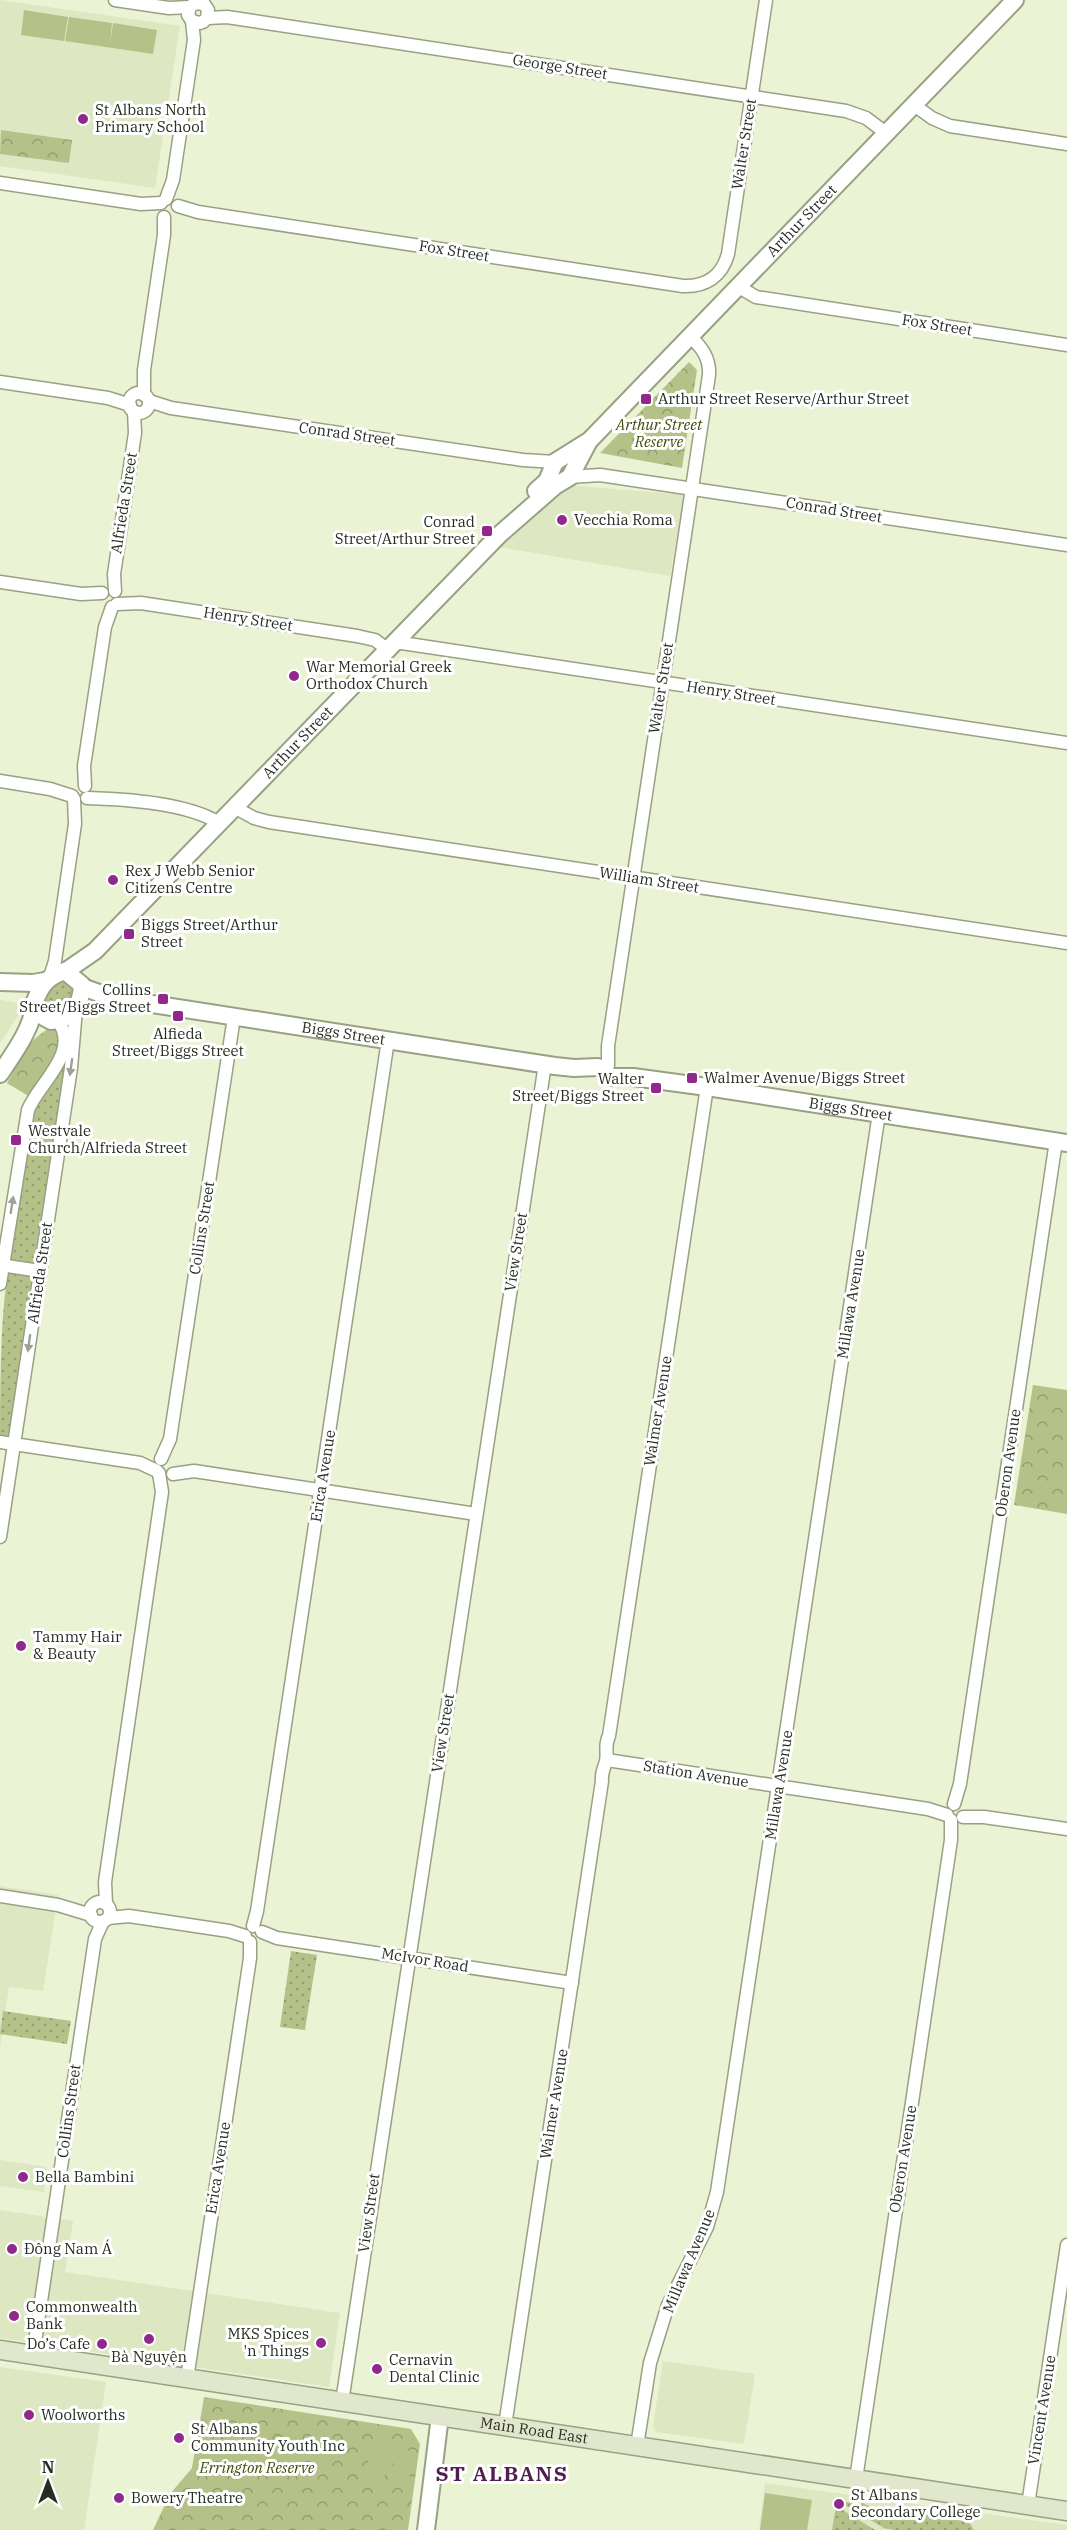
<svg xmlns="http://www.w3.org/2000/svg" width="1067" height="2530" font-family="'IBM Plex Serif',serif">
<defs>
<pattern id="grass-dots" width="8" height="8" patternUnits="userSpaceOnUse" patternTransform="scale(1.5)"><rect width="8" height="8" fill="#b4c289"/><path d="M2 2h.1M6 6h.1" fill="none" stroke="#929e70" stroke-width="1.8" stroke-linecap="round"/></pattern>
<pattern id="forest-crowns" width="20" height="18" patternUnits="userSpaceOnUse" patternTransform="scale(1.5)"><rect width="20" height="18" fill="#b4c289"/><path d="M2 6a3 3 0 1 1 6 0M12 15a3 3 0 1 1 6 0" fill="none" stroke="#929e70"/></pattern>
</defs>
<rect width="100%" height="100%" fill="#eaf3d3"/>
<!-- built -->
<g fill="#dde7c1">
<polygon points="0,0 180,26 155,188 0,166"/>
<polygon points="568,485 684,495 670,576 499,547"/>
<polygon points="0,1000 26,1004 0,1043"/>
<polygon points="0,1886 58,1895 43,1991 9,1987 0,2048"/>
<polygon points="0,2160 47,2167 44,2192 0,2186"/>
<polygon points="0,2210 73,2221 65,2272 340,2313 329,2387 0,2338"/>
<polygon points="663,2361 755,2374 744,2444 656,2432 653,2426"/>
<polygon points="0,2367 106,2382 84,2530 0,2530"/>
<polygon points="765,2483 1067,2525 1067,2530 759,2530"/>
</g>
<!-- grass -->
<g fill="url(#grass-dots)">
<path d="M64 982 73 988V997L61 1011 54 1013 46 1006C44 994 52 983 64 982Z"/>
<polygon points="69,1049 37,1262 35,1265 11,1261 32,1110"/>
<path d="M10 1271 33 1274 34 1278 10 1436 7 1439 0 1438C0 1407 0 1292 10 1271Z"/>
<polygon points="291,1951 317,1955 305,2030 280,2027"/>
<polygon points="3,2011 71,2021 67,2044 0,2034"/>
<polygon points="842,2501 856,2504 863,2503 874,2509 891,2507 906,2512 924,2513 930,2516 969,2522 974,2530 893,2530 884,2528 841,2503"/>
<polygon points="836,2506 875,2530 832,2530"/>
</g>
<!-- forest -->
<g fill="url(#forest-crowns)">
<polygon points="1,130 72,140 69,163 0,154"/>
<polygon points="689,362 697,370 682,468 600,453"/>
<path d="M50 1028 58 1029 60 1050 30 1097 7 1083C21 1060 23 1043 50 1028Z"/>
<polygon points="1033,1385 1067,1390 1067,1514 1014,1505"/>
<polygon points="204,2397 411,2429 420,2444 408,2530 153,2530 170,2494 192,2468"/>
</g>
<!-- pitch -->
<g fill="#b4c289">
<polygon points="24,10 68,17 64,41 21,35"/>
<polygon points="69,17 112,23 110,45 113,23 157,30 153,54 65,41"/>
<polygon points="370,2445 388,2448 383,2486 365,2484"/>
<polygon points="395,2449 413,2451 408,2489 391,2487"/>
<polygon points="765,2493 812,2500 807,2530 760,2530"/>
</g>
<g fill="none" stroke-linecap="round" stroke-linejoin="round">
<!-- minor casing -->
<g stroke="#99a083" stroke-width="15">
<g id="minor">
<polyline points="115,0 169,8 190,7"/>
<polyline points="207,18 227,17 846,111 866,118 886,133"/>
<polyline points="200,23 192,21 188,15 190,7 195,3 204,4 208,10 207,18 203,22"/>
<polyline points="914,105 932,118 950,126 1067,144"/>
<polyline points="0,183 141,204 161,203"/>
<polyline points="166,199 173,180 194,40 192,21"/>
<path d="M178 206 198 212 683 286C706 287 722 276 728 254L766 0"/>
<polyline points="739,287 756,297 1067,345"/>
<polyline points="0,382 108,398 130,405"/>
<circle cx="139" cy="403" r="10"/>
<polyline points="144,395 144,370 164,235 164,217"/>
<polyline points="149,401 171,408 523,460 555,462"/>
<polyline points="570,477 600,475 1067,545"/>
<polyline points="0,582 81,594 102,593"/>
<polyline points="115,591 114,574 135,433 134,411"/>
<polyline points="117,604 141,603 357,636 375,640 388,650"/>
<polyline points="395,642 1067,743"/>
<polyline points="0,781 50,789 72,796"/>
<polyline points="85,786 84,766 105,627 112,607"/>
<path d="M87 798C125 799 187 803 219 823"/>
<polyline points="234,807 254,818 269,822 1067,943"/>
<polyline points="50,977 55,961 75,824 74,799"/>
<path d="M608 1066V1046L709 375C710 358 702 348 691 337"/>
<polyline points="0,1265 40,1271"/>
<path d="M0 1284 28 1110C38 1084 81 1052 58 1021"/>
<polyline points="0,1442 140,1463 157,1471"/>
<polyline points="161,1459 170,1439 234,1017"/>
<polyline points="173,1474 194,1471 476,1514"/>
<polyline points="0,1537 71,1068 76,1009"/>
<polyline points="607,1760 928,1809 947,1815"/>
<polyline points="954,1804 960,1784 1056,1141"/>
<polyline points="963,1817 984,1817 1067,1829"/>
<polyline points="0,1896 58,1905 91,1915"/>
<circle cx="100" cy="1912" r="10"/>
<polyline points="106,1904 105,1882 162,1492 159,1473"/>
<polyline points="108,1918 129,1916 229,1931 245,1936"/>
<polyline points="253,1926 257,1911 388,1040"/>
<polyline points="262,1932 277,1938 572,1983"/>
<polyline points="33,2355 95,1939 103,1921"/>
<polyline points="187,2379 250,1958 250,1942"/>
<polyline points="342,2402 545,1064"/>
<path d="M505 2426 602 1781C601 1772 604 1769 606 1761 608 1752 604 1745 609 1736L707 1087"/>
<polyline points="637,2446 650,2363 668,2305 707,2227 717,2192 879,1113"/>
<polyline points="856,2479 951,1840 951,1820"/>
<polyline points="1028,2505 1067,2245"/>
</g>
</g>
<!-- tertiary casing -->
<g stroke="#99a083" stroke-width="20">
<g id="tertiary">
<polyline points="536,491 547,481 555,462 587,442"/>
<path d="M65 971 82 985C81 1005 73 1019 51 1021L42 1016 35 1001C41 985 48 976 65 971Z"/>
<path id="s1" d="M66 971 95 951 500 534 555 486 570 477 589 441 1015 0"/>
<polyline points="0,982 33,983 45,981"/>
<path id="s2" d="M82 987 113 998 555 1066 574 1068 598 1067"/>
<path d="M0 1074C15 1051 30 1032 35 1005"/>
<path id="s3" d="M610 1077H633L707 1087 1067 1143"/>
<polyline points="426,2530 440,2416"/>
</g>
</g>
<!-- secondary casing -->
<g stroke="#99a083" stroke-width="21">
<g id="secondary">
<path id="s4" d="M0 2350 1067 2511"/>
</g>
</g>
<!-- minor -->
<use href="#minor" stroke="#fff" stroke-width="12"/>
<!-- tertiary -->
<use href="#tertiary" stroke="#fff" stroke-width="16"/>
<!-- secondary -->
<use href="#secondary" stroke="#e1e7cc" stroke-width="18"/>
</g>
<!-- one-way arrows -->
<defs><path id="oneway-solid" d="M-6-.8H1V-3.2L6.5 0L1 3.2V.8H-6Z" transform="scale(1.5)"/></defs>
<g fill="#9fa09b">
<use href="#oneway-solid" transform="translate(71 1067) rotate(98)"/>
<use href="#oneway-solid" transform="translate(12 1205) rotate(-81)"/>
<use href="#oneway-solid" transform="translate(29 1343) rotate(98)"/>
</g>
<!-- markers -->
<g fill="#91298d" stroke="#fff" stroke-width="2">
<circle cx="83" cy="119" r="6"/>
<rect x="640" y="393" width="12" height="12" rx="3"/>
<circle cx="562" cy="520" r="6"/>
<rect x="481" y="525" width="12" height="12" rx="3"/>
<circle cx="294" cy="676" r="6"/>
<circle cx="113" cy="880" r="6"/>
<rect x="123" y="928" width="12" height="12" rx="3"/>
<rect x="157" y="993" width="12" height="12" rx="3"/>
<rect x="172" y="1010" width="12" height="12" rx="3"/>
<rect x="686" y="1072" width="12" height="12" rx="3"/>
<rect x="650" y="1082" width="12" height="12" rx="3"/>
<rect x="10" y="1134" width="12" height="12" rx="3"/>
<circle cx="21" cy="1646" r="6"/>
<circle cx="23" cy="2177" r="6"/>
<circle cx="12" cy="2249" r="6"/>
<circle cx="14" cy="2316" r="6"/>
<circle cx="149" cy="2339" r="6"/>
<circle cx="321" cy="2343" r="6"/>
<circle cx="102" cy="2344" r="6"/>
<circle cx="377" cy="2369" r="6"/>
<circle cx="29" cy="2415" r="6"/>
<circle cx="179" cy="2438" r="6"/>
<circle cx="119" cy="2498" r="6"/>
<circle cx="839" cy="2504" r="6"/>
</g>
<g text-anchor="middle" stroke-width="6" stroke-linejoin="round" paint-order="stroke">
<!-- street labels -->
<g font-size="15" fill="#292c20" stroke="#fff">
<text transform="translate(560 67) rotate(9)" y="5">George Street</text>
<text transform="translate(744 144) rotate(-81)" y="5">Walter Street</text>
<text dy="5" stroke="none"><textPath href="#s1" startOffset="1054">Arthur Street</textPath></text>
<text transform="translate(454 251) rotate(9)" y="5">Fox Street</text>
<text transform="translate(937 325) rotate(9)" y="5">Fox Street</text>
<text transform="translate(347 434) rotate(8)" y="5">Conrad Street</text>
<text transform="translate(124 503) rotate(-81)" y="5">Alfrieda Street</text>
<text transform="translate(834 510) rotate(9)" y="5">Conrad Street</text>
<text transform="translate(248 619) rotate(9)" y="5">Henry Street</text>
<text transform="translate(661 688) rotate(-81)" y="5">Walter Street</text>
<text transform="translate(731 693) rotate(9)" y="5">Henry Street</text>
<text dy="5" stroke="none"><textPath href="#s1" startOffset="326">Arthur Street</textPath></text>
<text transform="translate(649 880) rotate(9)" y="5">William Street</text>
<text dy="5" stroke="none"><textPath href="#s2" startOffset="266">Biggs Street</textPath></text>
<text dy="5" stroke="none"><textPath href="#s3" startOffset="243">Biggs Street</textPath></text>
<text transform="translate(202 1228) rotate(-81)" y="5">Collins Street</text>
<text transform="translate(516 1252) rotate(-81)" y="5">View Street</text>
<text transform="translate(40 1273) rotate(-82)" y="5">Alfrieda Street</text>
<text transform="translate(851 1304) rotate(-81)" y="5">Millawa Avenue</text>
<text transform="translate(658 1411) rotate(-81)" y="5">Walmer Avenue</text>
<text transform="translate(1008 1463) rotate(-82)" y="5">Oberon Avenue</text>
<text transform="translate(323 1476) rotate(-81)" y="5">Erica Avenue</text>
<text transform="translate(443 1733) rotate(-81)" y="5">View Street</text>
<text transform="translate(696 1774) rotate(9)" y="5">Station Avenue</text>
<text transform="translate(779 1785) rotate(-81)" y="5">Millawa Avenue</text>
<text transform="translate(425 1960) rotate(9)" y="5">McIvor Road</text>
<text transform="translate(554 2104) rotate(-81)" y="5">Walmer Avenue</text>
<text transform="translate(69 2111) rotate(-82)" y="5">Collins Street</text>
<text transform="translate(903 2159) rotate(-81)" y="5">Oberon Avenue</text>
<text transform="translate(218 2168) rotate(-81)" y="5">Erica Avenue</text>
<text transform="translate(369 2213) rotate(-82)" y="5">View Street</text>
<text transform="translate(689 2261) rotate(-67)" y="5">Millawa Avenue</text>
<text transform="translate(1042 2410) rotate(-81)" y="5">Vincent Avenue</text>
<text dy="5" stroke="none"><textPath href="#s4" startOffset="540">Main Road East</textPath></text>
</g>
<!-- poi labels -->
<g font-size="15" fill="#292c20" stroke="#fff" text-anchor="start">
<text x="95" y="115">St Albans North<tspan x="95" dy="17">Primary School</tspan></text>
<text x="658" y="404">Arthur Street Reserve/Arthur Street</text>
<text x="574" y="525">Vecchia Roma</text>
<text x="475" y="527" text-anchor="end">Conrad<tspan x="475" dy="17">Street/Arthur Street</tspan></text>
<text x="306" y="672">War Memorial Greek<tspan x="306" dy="17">Orthodox Church</tspan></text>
<text x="125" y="876">Rex J Webb Senior<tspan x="125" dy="17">Citizens Centre</tspan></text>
<text x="141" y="930">Biggs Street/Arthur<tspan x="141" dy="17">Street</tspan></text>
<text x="151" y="995" text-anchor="end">Collins<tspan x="151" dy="17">Street/Biggs Street</tspan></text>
<text x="178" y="1039" text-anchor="middle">Alfieda<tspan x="178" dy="17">Street/Biggs Street</tspan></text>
<text x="704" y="1083">Walmer Avenue/Biggs Street</text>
<text x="644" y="1084" text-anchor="end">Walter<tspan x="644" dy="17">Street/Biggs Street</tspan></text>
<text x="28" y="1136">Westvale<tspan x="28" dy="17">Church/Alfrieda Street</tspan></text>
<text x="33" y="1642">Tammy Hair<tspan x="33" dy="17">&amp; Beauty</tspan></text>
<text x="35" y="2182">Bella Bambini</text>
<text x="24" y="2254">Đông Nam Á</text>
<text x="26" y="2312">Commonwealth<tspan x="26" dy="17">Bank</tspan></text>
<text x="309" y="2339" text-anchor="end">MKS Spices<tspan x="309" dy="17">'n Things</tspan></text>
<text x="90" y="2349" text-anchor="end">Do’s Cafe</text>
<text x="149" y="2362" text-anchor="middle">Bà Nguyện</text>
<text x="389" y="2365">Cernavin<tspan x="389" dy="17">Dental Clinic</tspan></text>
<text x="41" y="2420">Woolworths</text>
<text x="191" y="2434">St Albans<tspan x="191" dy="17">Community Youth Inc</tspan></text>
<text x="851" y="2500">St Albans<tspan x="851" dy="17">Secondary College</tspan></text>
<text x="131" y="2503">Bowery Theatre</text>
</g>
<!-- park labels -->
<g font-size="15" font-style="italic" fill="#3f4a06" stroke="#fff">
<text x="659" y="430">Arthur Street<tspan x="659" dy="17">Reserve</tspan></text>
<text x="257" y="2473">Errington Reserve</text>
</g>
<!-- district labels -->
<g font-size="21" font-weight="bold" letter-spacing="1.5" fill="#511f4f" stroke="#fff">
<text x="502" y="2481">ST ALBANS</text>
</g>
</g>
<!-- north arrow -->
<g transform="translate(48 2482)" stroke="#ffffff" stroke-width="4.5" paint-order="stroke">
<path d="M0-4.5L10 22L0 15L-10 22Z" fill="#292c20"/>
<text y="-9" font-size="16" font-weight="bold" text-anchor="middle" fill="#292c20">N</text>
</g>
</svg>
